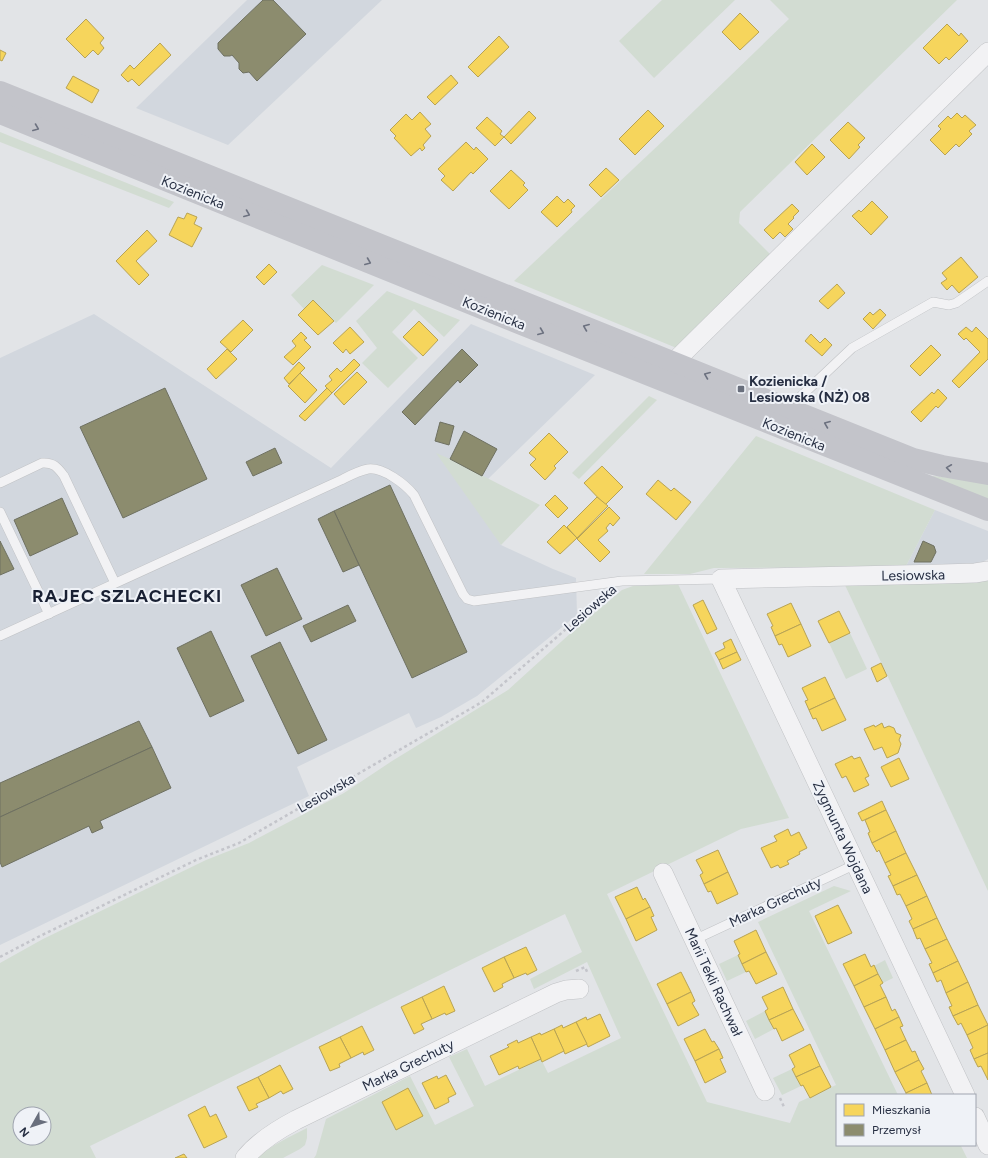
<svg xmlns="http://www.w3.org/2000/svg" width="988" height="1158" font-family="Figtree,sans-serif">
<rect width="100%" height="100%" fill="#e2e4e7"/>
<!-- built -->
<g fill="#d2d7de">
<polygon points="247,0 382,0 228,145 136,108"/>
<polygon points="94,314 331,468 471,324 595,375 488,479 450,459 501,545 553,569 576,578 577,615 477,696 441,717 416,728 409,713 297,767 309,796 0,945 0,358"/>
<polygon points="935,510 988,531 988,559 976,566 905,568"/>
</g>
<!-- green -->
<g fill="#d2dcd2" fill-rule="evenodd">
<polygon points="662,0 735,0 654,78 619,41"/>
<polygon points="770,0 957,0 740,212 739,223 771,255 679,349 514,281 667,137 789,19"/>
<polygon points="0,132 174,202 169,208 0,142"/>
<polygon points="322,265 374,285 336,323 313,300 304,309 291,295"/>
<polygon points="387,291 460,320 444,337 414,309 392,332 418,358 388,388 362,363 377,348 356,321"/>
<polygon points="649,396 657,400 579,479 572,473"/>
<polygon points="756,436 935,510 905,568 851,567 714,568 690,574 644,574"/>
<polygon points="436,453 450,459 540,505 501,545"/>
<polygon points="933,476 988,482 988,500 933,478"/>
<polygon points="987,580 988,581 988,891 845,585"/>
<path d="M678 584 789 818 741 829 607 894 707 1102 790 1123 799 1102 836 1085 758 922 834 886 851 891 809 911 898 1095H837V1145H963L961 1146 967 1158H314L316 1155 326 1119 410 1076 435 1125 474 1106 449 1057 467 1049 485 1086 541 1059 548 1073 621 1038 587 962 534 989 530 979 582 952 565 914 90 1146 96 1158H0V963L43 939 206 860 249 843 344 793 392 761 508 690 573 631 622 590 633 586ZM20 1114H44V1138H20Z"/>
<polygon points="850,633 867,669 846,679 829,643"/>
<polygon points="738,955 746,972 727,981 719,964"/>
<polygon points="885,960 893,978 883,983 874,966"/>
<polygon points="765,1011 774,1029 755,1039 746,1021"/>
<polygon points="792,1069 801,1086 782,1095 773,1078"/>
<path d="M307 1128V1138L305 1145 300 1149 283 1158H258C272 1144 290 1137 307 1128Z"/>
</g>
<!-- homes -->
<g fill="#f6d55c" stroke="#b8a354">
<polygon points="740,13 759,32 740,50 722,32"/>
<polygon points="86,19 104,38 100,43 104,48 98,55 93,50 85,58 66,39"/>
<polygon points="947,24 959,36 961,33 968,41 949,60 946,57 939,64 923,48"/>
<polygon points="499,36 509,47 478,77 468,67"/>
<polygon points="160,43 171,55 139,86 132,79 128,82 121,75 130,65 134,69"/>
<polygon points="0,50 6,53 2,61 0,60"/>
<polygon points="451,75 458,83 435,105 427,97"/>
<polygon points="73,76 99,90 92,103 66,88"/>
<polygon points="648,110 664,126 635,155 619,139"/>
<polygon points="529,111 536,118 511,144 504,137"/>
<polygon points="420,112 431,124 425,129 431,136 423,145 425,148 422,151 420,148 411,156 394,138 396,136 390,130 406,114 412,120"/>
<polygon points="957,113 962,118 965,115 976,125 969,131 972,134 959,147 956,144 945,155 930,140 941,129 938,126 948,116 951,119"/>
<polygon points="487,117 502,131 500,134 504,137 495,146 476,128"/>
<polygon points="848,122 865,138 858,145 860,147 849,159 830,140"/>
<polygon points="466,142 474,150 476,147 488,159 473,174 471,172 453,191 441,180 445,176 438,169"/>
<polygon points="812,144 825,157 807,175 795,162"/>
<polygon points="606,168 619,180 601,197 589,185"/>
<polygon points="511,170 525,183 523,185 528,190 509,209 490,191"/>
<polygon points="557,196 564,203 568,199 575,206 571,210 572,212 557,227 541,212"/>
<polygon points="872,201 888,217 871,235 852,216 859,210 861,212"/>
<polygon points="792,204 799,211 793,217 794,218 788,224 793,229 785,237 780,232 773,239 764,230"/>
<polygon points="187,213 197,217 194,224 202,228 192,247 169,235 178,217 184,219"/>
<polygon points="147,230 157,241 136,261 149,275 139,285 116,261"/>
<polygon points="961,257 978,277 959,293 952,285 947,290 941,283 947,279 942,273"/>
<polygon points="269,264 277,272 264,285 256,277"/>
<polygon points="837,284 845,293 828,309 819,301"/>
<polygon points="313,300 334,321 318,335 298,315"/>
<polygon points="880,309 886,315 873,329 863,319 870,312 873,315"/>
<polygon points="243,320 253,330 231,352 220,342"/>
<polygon points="419,321 438,340 423,356 403,337"/>
<polygon points="350,327 364,342 350,354 346,349 343,353 333,343"/>
<polygon points="966,327 972,332 976,327 988,339 988,359 959,388 952,381 980,352 966,338 964,340 958,334"/>
<polygon points="301,332 307,338 304,340 311,347 293,365 284,357 296,346 292,341"/>
<polygon points="811,334 820,343 825,338 832,345 822,356 805,341"/>
<polygon points="931,345 941,355 920,376 910,366"/>
<polygon points="227,349 237,359 216,379 207,369"/>
<polygon points="354,359 360,365 332,393 325,386 332,380 329,376 337,368 341,372"/>
<polygon points="299,362 305,368 289,384 284,378"/>
<polygon points="357,372 367,382 344,405 334,394"/>
<polygon points="300,373 317,390 305,403 288,386"/>
<polygon points="327,388 332,393 305,421 299,416"/>
<polygon points="938,389 947,398 938,408 936,406 921,422 911,412 932,392 934,394"/>
<polygon points="549,433 568,452 554,466 556,468 545,480 530,465 536,459 529,453"/>
<polygon points="602,466 623,487 605,505 584,483"/>
<polygon points="658,480 671,491 674,488 691,502 676,520 646,494"/>
<polygon points="555,495 568,508 558,518 545,505"/>
<polygon points="597,497 608,506 577,538 567,527"/>
<polygon points="609,507 620,518 613,526 610,523 606,528 608,531 598,540 610,552 600,562 577,539"/>
<polygon points="564,525 577,538 560,554 547,542"/>
<polygon points="703,600 717,629 707,634 693,605"/>
<polygon points="791,603 801,624 775,636 771,627 773,626 767,614"/>
<polygon points="839,611 850,633 829,643 818,621"/>
<polygon points="801,624 811,646 788,657 782,644 779,645 775,636"/>
<polygon points="731,639 737,652 719,660 715,653 725,648 723,643"/>
<polygon points="737,652 741,660 723,669 719,660"/>
<polygon points="881,663 887,676 877,682 871,668"/>
<polygon points="825,677 835,698 809,710 805,701 808,700 802,688"/>
<polygon points="835,698 846,720 822,731 816,718 813,719 809,710"/>
<polygon points="882,723 884,728 889,726 894,728 896,733 901,735 899,740 901,744 898,753 887,758 882,747 874,750 864,729 874,725 875,727"/>
<polygon points="852,756 854,759 860,757 869,776 865,778 869,785 854,792 846,776 842,778 835,764"/>
<polygon points="899,758 909,779 891,787 881,767"/>
<polygon points="882,801 886,810 862,821 858,813"/>
<polygon points="886,810 896,831 872,843 868,833 870,832 865,820"/>
<polygon points="788,829 791,836 799,832 807,848 799,852 800,854 787,861 789,864 780,868 778,865 771,868 761,848 777,841 774,836"/>
<polygon points="896,831 906,853 885,863 879,850 877,852 872,843"/>
<polygon points="718,850 728,872 704,884 700,875 703,873 696,860"/>
<polygon points="906,853 917,875 893,886 888,876 891,875 885,863"/>
<polygon points="728,872 738,894 717,904 711,891 708,892 704,884"/>
<polygon points="917,875 927,896 906,906 900,894 897,895 893,886"/>
<polygon points="637,887 643,900 645,898 650,907 626,919 615,897"/>
<polygon points="927,896 937,918 913,929 909,921 912,919 906,906"/>
<polygon points="838,905 852,933 828,944 815,916"/>
<polygon points="650,907 654,916 651,917 657,930 636,941 626,919"/>
<polygon points="937,918 947,939 925,949 920,938 917,939 913,929"/>
<polygon points="756,930 766,952 742,964 738,955 740,954 734,941"/>
<polygon points="947,939 958,961 933,973 929,964 932,963 925,949"/>
<polygon points="526,947 537,970 527,975 526,973 514,978 504,957"/>
<polygon points="766,952 777,974 756,984 749,971 746,972 742,964"/>
<polygon points="865,954 871,967 874,965 878,974 854,986 843,964"/>
<polygon points="504,957 514,978 502,984 503,987 494,992 482,968"/>
<polygon points="958,961 968,982 946,993 941,980 937,982 933,973"/>
<polygon points="681,972 691,992 667,1004 657,984"/>
<polygon points="878,974 883,983 880,985 886,997 864,1007 854,986"/>
<polygon points="968,982 978,1005 953,1016 949,1007 952,1006 946,993"/>
<polygon points="444,986 455,1011 446,1015 445,1013 432,1019 422,997"/>
<polygon points="783,987 793,1009 769,1020 765,1011 768,1009 762,997"/>
<polygon points="691,992 695,1001 692,1003 699,1015 678,1026 667,1004"/>
<polygon points="422,997 432,1019 421,1024 424,1029 414,1034 401,1007"/>
<polygon points="886,997 892,1011 895,1009 899,1017 875,1029 864,1007"/>
<polygon points="978,1005 988,1025 967,1035 961,1023 958,1025 953,1016"/>
<polygon points="793,1009 804,1030 782,1041 776,1028 774,1029 769,1020"/>
<polygon points="600,1014 610,1036 588,1047 576,1022 586,1017 587,1020"/>
<polygon points="899,1017 903,1026 900,1027 906,1040 885,1050 875,1029"/>
<polygon points="576,1022 587,1044 565,1054 554,1029 562,1025 563,1028"/>
<polygon points="988,1025 988,1053 974,1059 970,1050 973,1048 967,1035"/>
<polygon points="362,1026 374,1050 364,1055 363,1052 351,1058 340,1037"/>
<polygon points="554,1029 564,1051 542,1062 531,1037 540,1033 541,1035"/>
<polygon points="705,1029 712,1042 714,1041 719,1049 695,1061 684,1039"/>
<polygon points="340,1037 351,1058 339,1064 340,1067 330,1071 319,1047"/>
<polygon points="531,1037 541,1059 519,1069 518,1066 499,1075 490,1056 509,1047 507,1045 517,1040 518,1043"/>
<polygon points="906,1040 912,1052 915,1051 919,1060 895,1072 885,1050"/>
<polygon points="810,1044 820,1066 796,1077 792,1069 795,1067 789,1055"/>
<polygon points="719,1049 723,1058 720,1059 726,1072 705,1083 695,1061"/>
<polygon points="988,1053 988,1080 981,1066 978,1067 974,1059"/>
<polygon points="919,1060 924,1069 921,1071 927,1083 906,1093 895,1072"/>
<polygon points="280,1065 293,1089 283,1094 281,1091 269,1098 258,1077"/>
<polygon points="820,1066 831,1087 810,1098 803,1085 801,1086 796,1077"/>
<polygon points="446,1075 456,1094 448,1098 449,1102 435,1109 422,1083 437,1076 438,1079"/>
<polygon points="258,1077 269,1098 256,1104 258,1107 249,1111 237,1087"/>
<polygon points="927,1083 932,1095 906,1095 906,1093"/>
<polygon points="408,1088 423,1116 396,1130 382,1102"/>
<polygon points="205,1106 210,1117 216,1114 227,1137 204,1148 188,1115"/>
<polygon points="184,1154 187,1158 175,1158"/>
</g>
<!-- industry -->
<g fill="#8c8c6e" stroke="#6e7061">
<polygon points="263,0 273,0 306,34 257,81 249,72 243,73 239,69 239,63 232,55 230,56 224,56 218,49 218,43"/>
<polygon points="462,349 478,365 460,383 458,380 415,425 402,412"/>
<polygon points="165,388 207,479 123,518 80,427"/>
<polygon points="440,422 454,426 449,445 435,441"/>
<polygon points="464,431 497,449 482,476 450,459"/>
<polygon points="275,448 282,463 253,476 246,462"/>
<polygon points="390,485 467,652 412,678 334,511"/>
<polygon points="62,498 78,534 30,556 14,520"/>
<polygon points="334,511 359,565 343,572 318,519"/>
<polygon points="0,541 14,569 0,575"/>
<polygon points="923,541 934,546 936,552 931,562 914,562"/>
<polygon points="277,568 302,619 266,636 241,585"/>
<polygon points="348,605 356,621 311,642 303,626"/>
<polygon points="211,631 244,701 210,717 177,648"/>
<polygon points="280,642 327,740 298,754 251,656"/>
<polygon points="139,721 152,747 0,817 0,783"/>
<polygon points="152,747 171,788 100,821 103,828 92,833 89,826 2,867 0,862 0,817"/>
</g>
<g fill="none" stroke-linecap="round" stroke-linejoin="round">
<!-- service casing -->
<g stroke="#c0c2c5" stroke-width="10">
<g id="service">
<polyline points="790,409 797,400 852,348 933,302 949,305 956,303 988,281"/>
<path d="M0 483 42 463C54 462 58 468 64 476L115 583"/>
<polyline points="0,512 49,614"/>
<path d="M0 636 341 480C349 476 358 471 368 469 383 467 405 484 414 495L463 594 467 599 474 601 622 581 721 579"/>
<polyline points="694,940 856,864"/>
</g>
</g>
<!-- minor casing -->
<g stroke="#c0c2c5" stroke-width="20">
<g id="minor">
<polyline points="674,362 988,52"/>
<polyline points="663,873 765,1091"/>
<polyline points="965,1095 721,579 942,574 975,573 988,571"/>
<polyline points="975,1117 988,1145"/>
<path d="M245 1158C259 1141 277 1130 296 1120L556 993 566 990 579 989"/>
</g>
</g>
<!-- path -->
<g stroke="#c4c5cb" stroke-width="2.5" stroke-dasharray="3 3" stroke-linecap="butt">
<polyline points="0,957 38,937 196,860 239,843 482,702 603,597"/>
<polyline points="576,971 585,967 588,974"/>
<polyline points="780,1098 784,1107"/>
</g>
<!-- service -->
<use href="#service" stroke="#f2f2f4" stroke-width="9"/>
<!-- minor -->
<use href="#minor" stroke="#f2f2f4" stroke-width="19"/>
<!-- secondary -->
<g stroke="#c3c4ca" stroke-width="22">
<polyline points="0,92 913,459 942,466 988,474"/>
<polyline points="0,113 524,325 988,510"/>
</g>
</g>
<!-- one-way arrows -->
<defs><path id="oneway-chevron" d="M-2-3.5L2.5 0L-2 3.5" fill="none" stroke-width="1.6" stroke-linecap="round" stroke-linejoin="round"/></defs>
<g stroke="#6d7280">
<use href="#oneway-chevron" transform="translate(36 128) rotate(22)"/>
<use href="#oneway-chevron" transform="translate(247 214) rotate(22)"/>
<use href="#oneway-chevron" transform="translate(368 262) rotate(22)"/>
<use href="#oneway-chevron" transform="translate(586 327) rotate(-158)"/>
<use href="#oneway-chevron" transform="translate(541 332) rotate(22)"/>
<use href="#oneway-chevron" transform="translate(707 375) rotate(-158)"/>
<use href="#oneway-chevron" transform="translate(827 424) rotate(-158)"/>
<use href="#oneway-chevron" transform="translate(949 468) rotate(-172)"/>
</g>
<!-- markers -->
<rect fill="#686e7c" stroke="#eff2f7" stroke-width="1.5" x="737" y="385" width="8" height="8" rx="2"/>
<g text-anchor="middle" stroke-width="4" stroke-linejoin="round" paint-order="stroke">
<!-- street labels -->
<g font-size="14" fill="#272f43" stroke="#eff2f7">
<text transform="translate(193 192) rotate(22)" y="5">Kozienicka</text>
<text transform="translate(494 313) rotate(22)" y="5">Kozienicka</text>
<text transform="translate(794 434) rotate(22)" y="5">Kozienicka</text>
<text transform="translate(913 575) rotate(-1)" y="5">Lesiowska</text>
<text transform="translate(590 608) rotate(-41)" y="5">Lesiowska</text>
<text transform="translate(326 793) rotate(-30)" y="5">Lesiowska</text>
<text transform="translate(843 837) rotate(65)" y="5">Zygmunta Wojdana</text>
<text transform="translate(775 902) rotate(-25)" y="5">Marka Grechuty</text>
<text transform="translate(714 982) rotate(65)" y="5">Marii Tekli Rachwał</text>
<text transform="translate(408 1065) rotate(-26)" y="5">Marka Grechuty</text>
</g>
<!-- poi labels -->
<g font-size="14" font-weight="bold" fill="#272f43" stroke="#eff2f7" text-anchor="start">
<text x="749" y="386">Kozienicka /<tspan x="749" dy="16">Lesiowska (NŻ) 08</tspan></text>
</g>
<!-- district labels -->
<g font-size="18" font-weight="bold" letter-spacing="1" fill="#192033" stroke="#eff2f7">
<text x="127" y="602">RAJEC SZLACHECKI</text>
</g>
</g>
<!-- legend -->
<rect x="836" y="1094" width="140" height="52" fill="#eff2f7" stroke="#9fa4af"/>
<rect x="844" y="1104" width="20" height="12" fill="#f6d55c" stroke="#9fa4af"/>
<text x="872" y="1114" font-size="12" fill="#272f43">Mieszkania</text>
<rect x="844" y="1124" width="20" height="12" fill="#8c8c6e" stroke="#9fa4af"/>
<text x="872" y="1134" font-size="12" fill="#272f43">Przemysł</text>
<!-- north arrow -->
<g transform="translate(32 1126) rotate(231)"><circle r="19" fill="#eff2f7" stroke="#9fa4af"/>
<path d="M0-3L7 15L0 10L-7 15Z" fill="#686e7c"/>
<text y="-6" font-size="11" font-weight="bold" text-anchor="middle" fill="#272f43">N</text>
</g>
</svg>
